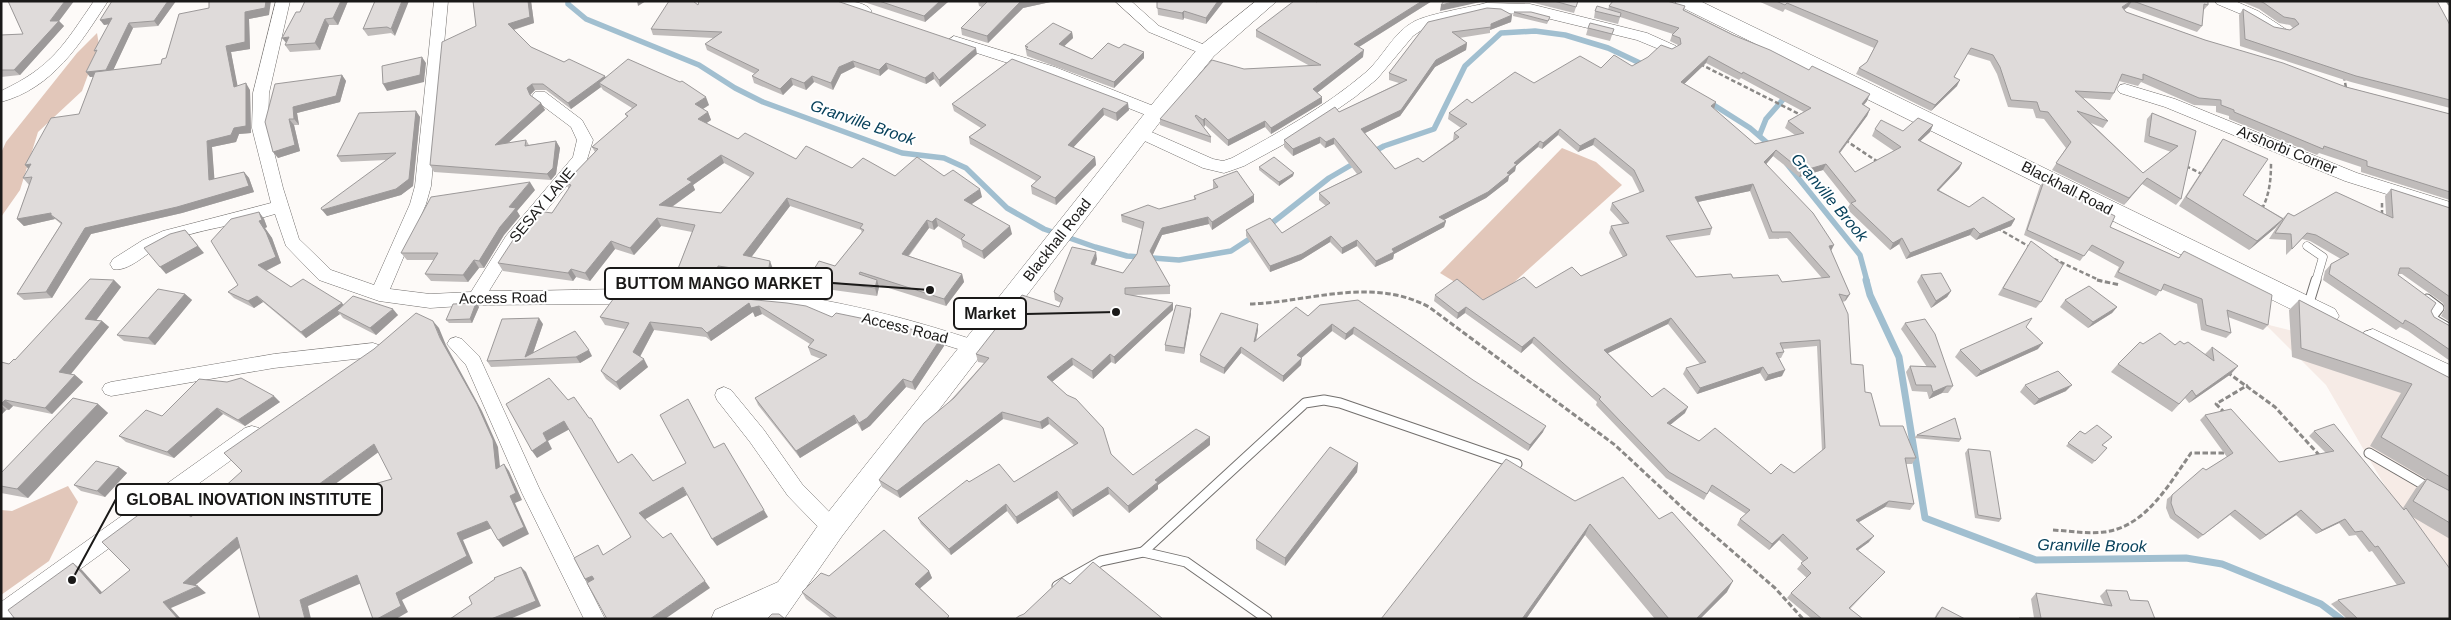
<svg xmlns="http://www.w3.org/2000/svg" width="2451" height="620" font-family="Helvetica,sans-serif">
<rect width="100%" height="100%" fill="#fdfaf8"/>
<!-- built -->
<polygon fill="#f6ebe6" points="2265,324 2368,350 2450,375 2450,574 2396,505 2326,385"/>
<!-- green -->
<g fill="#e2c7ba">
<polygon points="97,33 99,45 82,91 38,132 20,190 1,217 1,153 6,142 77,53"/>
<polygon points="1562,148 1596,162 1622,185 1511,285 1486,301 1440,273"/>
<polygon points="68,486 78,502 49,561 1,595 1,510 12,511"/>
</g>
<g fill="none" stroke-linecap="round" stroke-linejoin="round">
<!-- stream-far1 -->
<g stroke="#a1bfd0" stroke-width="5.5">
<polyline points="568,1 568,4 586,19 699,65 735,88 763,102 902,153 944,158 966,168 1007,208 1044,229 1095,247 1127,256 1179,260 1231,251 1254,236"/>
<polyline points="1709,102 1750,128 1772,147"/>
<polyline points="1760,134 1766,119 1787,95"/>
<polyline points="1373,152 1384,146 1434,129 1465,66 1501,33 1535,31 1565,35 1608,48 1644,65"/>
<polyline points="1787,164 1860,255 1867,281"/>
<polyline points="1267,227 1329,178 1358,161"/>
</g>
<!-- stream -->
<polyline stroke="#a1bfd0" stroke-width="7" points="1866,280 1870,295 1899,357 1925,518 2036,560 2186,558 2222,564 2321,604 2341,619"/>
<!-- lane-far1 casing -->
<g stroke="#726f6d" stroke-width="9">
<polyline id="lane-far1" points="2307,246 2323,257 2316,281"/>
</g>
<!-- lane casing -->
<g stroke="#726f6d" stroke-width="11">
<g id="lane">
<polyline points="2427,299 2439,308 2431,318 2450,329"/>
<polyline points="2308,306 2316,280"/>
<polyline points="2369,453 2450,500"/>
<polyline points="1143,552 1305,403 1324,400 1340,403 1517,464"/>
<polyline points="1057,586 1101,561 1143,552 1186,562 1267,619"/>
</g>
</g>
<!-- street casing -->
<g stroke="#726f6d" stroke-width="1">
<g id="street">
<path d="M94 1H108C80 44 53 88 1 102V91C52 67 63 46 94 1Z"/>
<path d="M276 1H290L269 93 268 128 283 188 299 239 331 270 374 285 410 204 415 186 434 1H448L431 186 426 204 390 289 430 294 471 292 506 236 573 157 577 140 571 127 535 100 532 96 535 92H545L582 120 593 140 586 163 518 244 489 291C568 291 649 287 728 289 810 292 902 316 980 342L983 347 980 352 974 354 907 333 791 309 729 303 476 305 430 308 379 301 319 280 286 246 275 214C238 226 198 228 163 244 149 251 128 273 113 269L110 264 113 259 143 240 163 231 271 203 252 128 253 93Z"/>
<path d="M832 1C845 1 864 0 872 11L865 16 834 4Z"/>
<polygon points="1115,1 1131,1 1159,26 1212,48 1214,51 1212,54 1202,54 1149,32"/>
<polygon points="2215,1 2235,1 2258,11 2287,30 2280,35 2269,32 2248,17 2217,4"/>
<path d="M1486 3 1530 4 1647 33 1676 46 1678 49 1671 54 1637 40 1530 14 1486 13 1426 27 1413 36 1377 79 1355 97 1299 136 1244 166 1230 171 1224 173 1203 168 1134 136 1132 132 1134 128 1140 127 1213 159 1223 161 1232 158C1278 133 1325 107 1365 73 1383 58 1393 32 1415 21 1432 13 1467 8 1486 3Z"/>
<polygon points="954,36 1055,67 1161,109 1164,113 1161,117 1151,117 1045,75 949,44 947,41"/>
<polygon points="2125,84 2175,99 2357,173 2450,202 2450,214 2345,181 2165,107 2120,93 2117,89 2120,85"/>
<polygon points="456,337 462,339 479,356 540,490 605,619 584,619 522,493 466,365 447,344 450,339"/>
<polygon points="373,343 379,345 382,350 379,355 373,357 274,368 111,396 105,394 102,389 105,384 111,382 274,354"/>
<polygon points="724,387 731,390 764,430 802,484 839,522 842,528 839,534 832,537 825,534 788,496 750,442 717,400 715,395 717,390"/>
<polygon points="252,426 259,428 261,434 259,440 11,619 1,619 1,602 245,428"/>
</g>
</g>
<!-- secondary casing -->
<g stroke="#726f6d" stroke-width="1">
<g id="secondary">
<polygon points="1256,1 1277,1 1214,56 1163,118 842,536 784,619 711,619 715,610 778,582 822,520 1149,108 1200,46"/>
<polygon points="1675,1 1700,1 2335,309 2339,316 2335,323 2327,325 2319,323 1677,5"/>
<polygon points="2373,329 2450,365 2450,386 2364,346 2361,339 2364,332"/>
</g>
</g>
<!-- path-far1 -->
<g stroke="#8b8987" stroke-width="2.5" stroke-dasharray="4.5 2.5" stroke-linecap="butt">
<polyline points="2447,1 2450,6"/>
<polyline points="1700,64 1803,116"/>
<polyline points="2344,76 2346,88"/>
<polyline points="1845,140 1878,162"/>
<polyline points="2186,166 2202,174"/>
<polyline points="2382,203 2382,217"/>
<path d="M2261 206 2263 207C2270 192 2271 178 2271 162"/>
<polyline points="1997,228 2030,247"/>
<polyline points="2054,259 2101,281"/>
</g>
<!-- path -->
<g stroke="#8b8987" stroke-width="3" stroke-dasharray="5.5 2.5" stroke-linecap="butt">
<polyline points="2097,280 2120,285"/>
<path d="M1250 304C1310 302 1371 276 1429 307L1615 445 1687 512 1775 588 1803 619"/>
<polyline points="2227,372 2275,407 2320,456"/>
<polyline points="2225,413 2216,404 2248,385"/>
<path d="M2053 530C2070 531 2087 534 2104 532 2146 527 2169 484 2191 453H2227"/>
</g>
<!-- lane-far1 -->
<use href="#lane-far1" stroke="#fff" stroke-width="8"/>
<!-- lane -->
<use href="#lane" stroke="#fff" stroke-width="9"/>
<!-- street -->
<use href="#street" fill="#fff" fill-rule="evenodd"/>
<!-- secondary -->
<use href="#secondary" fill="#fff" fill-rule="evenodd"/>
</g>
<!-- wall -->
<g fill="#c0bcbb" fill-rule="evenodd">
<polygon points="8,1 74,1 59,21 64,26 20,75 1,77 1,35 23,34"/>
<polygon points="112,1 176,1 158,26 133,28 113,70 161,64 166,58 179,14 269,15 249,19 250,49 231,52 237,86 250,90 251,133 239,134 236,142 212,147 214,179 244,172 249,178 254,192 182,213 91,234 52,298 24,300 17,294 61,224 55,219 24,226 17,219 29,185 23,178 28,169 25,165 79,114 93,77 90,77 96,52 94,51 109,24 104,25"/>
<polygon points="348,1 338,25 329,25 320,50 290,52 285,45 300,12"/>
<polygon points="375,1 395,36 391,33 368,36 363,29"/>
<path d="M473 1H531L534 23 514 30 531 47 564 62 606 77 709 105 703 109 708 112 711 120 706 123 738 139 796 159 852 168 895 176H944L982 197 971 204 1012 234 984 259 963 247 961 240 938 226 934 230 929 228 909 256 962 274 964 282 946 306 879 285V287L877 296 811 287 808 279 835 266 862 233 861 230 790 206 751 257 773 269 771 281 725 274 740 280 743 288 678 287 674 279 692 232 661 226 634 255 615 249 590 281 576 277 573 281 503 271 498 263 552 213 569 189 565 183 595 152 592 147 627 117 625 114 632 108 603 90 601 87 571 109 546 90H535L530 95 541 103 545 110 508 143 526 140 529 145 556 141 560 148 556 174 551 180 434 172 430 165 476 26ZM724 163 750 177 721 213 672 207 695 190 693 185Z"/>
<polygon points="861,1 949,1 925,22"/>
<polygon points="978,1 1055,1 1023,8 988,43 962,35 961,28 982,7 979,6"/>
<polygon points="1157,1 1224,1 1206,24 1184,18 1183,20 1158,15"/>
<polygon points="1318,1 1432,1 1359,47 1363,57 1317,93 1322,103 1271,134 1265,127 1228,146 1205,125 1204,127 1202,126 1211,137 1211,143 1160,125 1160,119 1244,69 1310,66 1256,37 1256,30"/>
<polygon points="1491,1 1578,1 1574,13 1530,2"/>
<polygon points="1758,1 2208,1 2208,5 2203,11 2202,26 2197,32 2128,7 2124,10 2126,12 2205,40 2346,87 2450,114 2450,200 2361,172 2361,167 2319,153 2317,155 2229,119 2229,116 2216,112 2216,106 2194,105 2141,82 2138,86 2119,81 2114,93 2110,100 2083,98 2108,121 2103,128 2091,123 2143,173 2171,152 2144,142 2147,119 2152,113 2196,131 2181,199 2176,205 2142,184 2124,205 2052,170 2066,148 2044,119 2036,118 2033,109 2008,107 1997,74 1990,61 1967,54 1954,77 1957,86 1931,111 1856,74 1859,68 1867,62 1874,48 1785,9 1783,12"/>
<polygon points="2240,1 2437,1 2450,25 2450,108 2351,82 2240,46 2239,15 2243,9 2274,27 2290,30 2293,28 2290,25 2279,23 2259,9"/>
<polygon points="698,5 977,54 940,87 934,79 926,84 888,69 880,76 855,67 841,74 833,90 814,82 806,90 793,85 783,95 754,83 752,76 755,74 707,50 705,44 714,38 653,35 651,29"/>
<path d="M1609 6H1685L1684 10 1867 101 1864 105 1870 109 1867 116 1840 153 1855 172 1894 151 1872 136 1875 129 1903 131 1933 125 1930 132 1920 141 1962 163 1959 169 1939 190 1969 207 2015 219 2011 226 1976 240 1970 235 1906 259 1899 244 1890 250 1847 209 1850 204 1823 170 1799 177 1773 156 1766 164 1831 251 1850 294 1846 300 1843 302 1851 364 1880 426 1916 458 1912 464H1906L1914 504 1910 510 1885 507 1859 522 1869 542 1857 551 1880 577 1850 609 1863 619H1812L1787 598 1791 593 1807 578 1797 569 1803 562 1779 540 1769 550 1737 525 1740 519 1746 514 1709 491 1704 500 1666 478 1596 405 1597 402 1532 343 1521 353 1465 313 1457 319 1434 301 1435 295 1483 300 1536 288 1581 276 1623 257 1609 233 1611 226 1623 224 1610 210 1612 203 1640 193 1632 177 1593 145 1578 152 1558 135 1542 149 1538 147 1516 166 1515 171 1509 176 1508 181 1486 198 1444 220 1446 221 1444 227 1394 254 1393 259 1375 267 1357 246 1342 254 1330 242 1301 260 1270 272 1246 236V230L1282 233 1326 206 1319 200V193L1357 174 1334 144 1325 148 1320 143 1293 156 1284 147V140L1339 112 1399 83 1389 80V73L1428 22 1512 15 1511 22 1490 30V33L1459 38 1467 43 1466 50 1435 67 1400 116 1365 133 1395 169 1423 162 1453 140 1454 133 1461 128 1448 119 1449 113 1472 103 1534 83 1601 68 1632 66 1672 49 1678 46V45L1670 41 1672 35 1673 34 1620 17 1618 24 1594 18 1595 11 1608 10ZM1706 63 1739 80 1741 78 1804 112 1788 121 1785 128 1795 135 1755 144 1684 84ZM1750 191 1769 239 1787 238 1822 278 1782 282 1733 278 1696 277 1669 241 1710 235 1712 228 1698 202ZM1668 324 1700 364 1686 368 1683 374 1697 394 1760 373 1765 381 1782 376 1779 358H1781L1784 352 1783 349 1817 346 1822 451 1794 473 1771 474 1699 441 1670 425 1685 413 1652 397 1608 353Z"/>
<polygon points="1514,12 1550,17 1547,24 1513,16"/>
<polygon points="1588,28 1614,29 1610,41 1586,35"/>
<polygon points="1072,32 1073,38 1064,46 1092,59 1144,58 1114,88 1027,56 1025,46"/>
<polygon points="1012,59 1129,110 1117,121 1104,115 1073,147 1095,157 1096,165 1056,205 1032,194 1031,186 1036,181 970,144 969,137 981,128 954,111 952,104"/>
<polygon points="342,75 346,81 340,102 297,113 299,125 294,125 300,151 278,158 265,122"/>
<polygon points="416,111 420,117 413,186 401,195 327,216 387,160 341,162 337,156"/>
<polygon points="2223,139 2243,195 2283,218 2288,213 2294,216 2386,215 2385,196 2391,189 2450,208 2450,322 2441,316 2445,309 2443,303 2402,274 2398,274 2398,275 2431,311 2434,317 2450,326 2450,361 2408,331 2400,327 2396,330 2323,280 2325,271 2331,264 2341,259 2310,241 2302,239 2286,255 2286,240 2269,239 2280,222 2275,228 2249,250 2179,206 2216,149"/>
<polygon points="1259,167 1293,176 1279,186 1259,170"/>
<polygon points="1213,180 1254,195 1254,202 1212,230 1209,224 1162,235 1152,255 1170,286 1170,294 1133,295 1173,303 1173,310 1115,364 1111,362 1093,379 1073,365 1052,382 1111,454 1133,475 1210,445 1158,485 1158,489 1129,513 1109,494 1073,517 1058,498 1017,524 1007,511 951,555 921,524 918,518 969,482 1014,482 1074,445 1049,424 1042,429 1003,419 900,498 882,487 879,480 984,363 978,362 976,354 1059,307 1061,303 1055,300 1054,292 1097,259 1095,265 1123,273 1137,254 1142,229 1122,222 1121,215 1159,209 1194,200 1194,196 1213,189"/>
<polygon points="2044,181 2110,227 2179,258 2184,251 2268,325 2263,330 2228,317 2231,333 2226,338 2201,330 2197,304 2161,289 2156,296 2114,277 2119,267 2088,250 2080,261 2024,235 2040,186"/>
<polygon points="535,190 517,211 520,216 504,235 484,268 479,268 468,282 431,281 425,274 434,260 407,260 401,253"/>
<polygon points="259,212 264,219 267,227 265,228 272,238 281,263 266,271 291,287 342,303 343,305 398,315 376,335 343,318 340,314 306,338 263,302 254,308 234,298 228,292 238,285"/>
<polygon points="2031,241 2041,302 2036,308 1998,295"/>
<polygon points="1921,275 1951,291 1947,297 1931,308 1917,282"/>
<polygon points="114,280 121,287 96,320 102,321 109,327 70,374 75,375 83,382 52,414 13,406 9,410 6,410 1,415 1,362 9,364 15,360"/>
<polygon points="185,294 192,300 155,345 124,341 117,335"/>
<polygon points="725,297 941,338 944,346 915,390 906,387 870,426 862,431 857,423 800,458 758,405 755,398 821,359 811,355 808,347 810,344 762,314 755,317 753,312 711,341 706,337 654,330 640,357 648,367 620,390 606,379 601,371 625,329 605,325 600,317"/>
<polygon points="2065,300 2117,307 2112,313 2088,328 2060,307"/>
<polygon points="2299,300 2450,378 2450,539 2411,516 2450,619 2347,619 2331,604 2338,600 2397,585 2372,551 2369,552 2356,535 2349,536 2339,523 2316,534 2296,515 2260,540 2230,515 2198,539 2170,518 2166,508 2167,499 2172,495 2206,470 2227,457 2200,420 2205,415 2279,462 2326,453 2309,436 2314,431 2395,499 2403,508 2416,488 2426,479 2370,446 2401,393 2292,357 2289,310"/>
<polygon points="476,303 479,307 472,323 449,323 446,320"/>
<polygon points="1320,305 1543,432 1528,451 1353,334 1345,340 1332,331 1301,358 1301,365 1283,382 1241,353 1224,374 1200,362 1200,355 1258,324 1258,330 1256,341 1308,316"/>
<polygon points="1191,314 1184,354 1165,351 1165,345"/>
<polygon points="1905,323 1953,386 1948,393 1942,393 1929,399 1927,392 1912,391 1906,372 1910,366 1927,367 1901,329"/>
<polygon points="543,324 533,353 592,356 580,363 491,367 487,361"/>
<polygon points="2026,327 2038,349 1976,377 1955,357 1960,350"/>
<polygon points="2143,344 2184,344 2205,354 2212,347 2231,374 2189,403 2185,398 2172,412 2111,372 2118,364"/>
<polygon points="199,379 280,402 245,426 223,414 174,458 126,442 119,436 162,416"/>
<polygon points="2025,385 2066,391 2034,405 2020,392"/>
<polygon points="98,404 108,413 28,498 1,493 1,473"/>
<polygon points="2080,431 2085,434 2109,440 2102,445 2107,448 2092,464 2066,446"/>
<polygon points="1917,435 1961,439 1959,442 1914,438"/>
<polygon points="1968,449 2001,519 1999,522 1975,518 1965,453"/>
<polygon points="1358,463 1357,472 1285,566 1256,549 1256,540"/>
<polygon points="119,467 127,473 105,497 81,491 74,485"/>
<polygon points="1575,501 1659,519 1727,592 1700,619 1655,619 1585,535 1526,619 1381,619"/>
<polygon points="929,571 932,578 920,588 950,619 832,619 806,599 802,592 829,576"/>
<polygon points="2106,590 2130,600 2155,619 2017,619 2019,618 2034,618 2031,599 2036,593 2104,604 2100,596"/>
<polygon points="1942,607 1965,619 1934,619 1937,613"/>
</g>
<!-- shaded-wall -->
<g fill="#9c9999">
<polygon points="65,1 74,1 59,21 64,26 20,75 14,70"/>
<polygon points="168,1 176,1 158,26 154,21"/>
<polygon points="266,1 271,1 269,15 249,19 250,49 231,52 239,93 234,87 226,46 245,12"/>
<polygon points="341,1 348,1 338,25 333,18"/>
<polygon points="402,1 409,1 395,36 391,29"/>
<polygon points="528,1 531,1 534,23 512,30 508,24"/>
<polygon points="637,1 646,1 638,6"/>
<polygon points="940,1 949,1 925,22 924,16"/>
<polygon points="1021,1 1055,1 1023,8 988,43 987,36"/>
<polygon points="1218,1 1224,1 1206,24 1206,18"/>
<polygon points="1422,1 1432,1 1354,50 1354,44"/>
<polygon points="1457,1 1485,1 1440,11 1441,5"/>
<polygon points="2132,1 2128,7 2118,14 2122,7"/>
<polygon points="1184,11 1184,18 1183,20 1182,13"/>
<polygon points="1512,15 1511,22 1490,30 1491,24"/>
<polygon points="112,18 116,23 104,25 100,20"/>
<polygon points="325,19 329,25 320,50 315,43"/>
<polygon points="129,23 133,28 111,75 90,77 86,72"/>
<polygon points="1072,32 1073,38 1060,50 1059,44"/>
<polygon points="289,37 287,44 282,38"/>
<polygon points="1467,43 1466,50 1435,67 1400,116 1361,135 1361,129 1436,60"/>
<polygon points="976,48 977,54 940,87 939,80"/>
<polygon points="1364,50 1363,57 1313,96 1313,89"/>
<polygon points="1144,52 1144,58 1114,88 1114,82"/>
<polygon points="1709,56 1706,63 1679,89 1681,82"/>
<polygon points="422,57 426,63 424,82 387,91 383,84"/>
<polygon points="853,61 855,67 841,74 833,90 831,83 839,67"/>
<polygon points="886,63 888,69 880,76 879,70"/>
<polygon points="933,72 934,79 926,84 925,78"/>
<polygon points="342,75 346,81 340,102 297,113 299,125 294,119 293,107"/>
<polygon points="605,76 608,82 599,83 601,87 571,109 568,103"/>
<polygon points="812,76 814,82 806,90 804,83"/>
<polygon points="791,78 793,85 783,95 780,89"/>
<polygon points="1960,80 1957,86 1931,111 1935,105"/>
<polygon points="246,83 250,90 251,133 239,134 236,142 212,147 215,186 209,180 207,141"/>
<polygon points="532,84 535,90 530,95 527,88"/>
<polygon points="1870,94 1867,101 1859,110 1862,104"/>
<polygon points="706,97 709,105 698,112 695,104"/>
<polygon points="1322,97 1322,103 1271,134 1271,128"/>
<polygon points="1716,102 1714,109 1711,106"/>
<polygon points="541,103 545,110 499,151 495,145"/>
<polygon points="1128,103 1129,110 1117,121 1116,113"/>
<polygon points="1103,108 1104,115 1069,152 1068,145"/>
<polygon points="1870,109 1867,116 1836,158 1839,152"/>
<polygon points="416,111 420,117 413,186 401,195 327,216 322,210 396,189"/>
<polygon points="708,112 711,120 701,127 698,119"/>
<polygon points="1205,118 1205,125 1204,127 1203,120"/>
<polygon points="289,119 294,125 300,151 278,158 273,152"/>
<polygon points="1265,121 1265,127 1228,146 1228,140"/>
<polygon points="1933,125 1930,132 1915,146 1918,140"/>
<polygon points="1560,129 1558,135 1542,149 1543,143"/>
<polygon points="1320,137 1320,143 1293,156 1293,149"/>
<polygon points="1334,138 1334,144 1325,148 1326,142"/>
<polygon points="1595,138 1593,145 1578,152 1580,146"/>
<polygon points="556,141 560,148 556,174 551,180 547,174"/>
<polygon points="1540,141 1538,147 1516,166 1515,171 1509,176 1508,181 1486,198 1438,223 1439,217 1507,173 1514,163"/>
<polygon points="1776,150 1773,156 1762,169 1764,162"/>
<polygon points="721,155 724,163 693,185 695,190 663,213 659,205 687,179"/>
<polygon points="1095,157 1096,165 1056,205 1055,198"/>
<polygon points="1962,163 1959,169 1933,196 1937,190"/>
<polygon points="31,164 31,171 25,165"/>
<polygon points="1826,164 1823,170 1799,177 1802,171"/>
<polygon points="244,172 249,178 254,192 182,213 91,234 52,298 46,292 85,228"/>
<polygon points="1294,173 1293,176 1279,186 1279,182"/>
<polygon points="2147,178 2142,184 2124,205 2129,198"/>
<polygon points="530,182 535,190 517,211 520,216 504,235 484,268 479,261 509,207"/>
<polygon points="1753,184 1750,191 1693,203 1695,197"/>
<polygon points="980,189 982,197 966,208 964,200"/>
<polygon points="1254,195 1254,202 1212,230 1212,222"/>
<polygon points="787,198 790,206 747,263 743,255"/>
<polygon points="259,212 264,219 267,227 265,228 272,238 281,263 263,272 258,265"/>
<polygon points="51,213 51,215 55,219 24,226 17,219"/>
<polygon points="1208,217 1209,224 1162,235 1151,259 1150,251 1162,228"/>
<polygon points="657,218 661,226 634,255 630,248"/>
<polygon points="936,218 938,226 934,230 932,222"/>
<polygon points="2015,219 2011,226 1976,240 1980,234"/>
<polygon points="2283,219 2275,228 2249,250 2257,241"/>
<polygon points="927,220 929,228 904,261 902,254"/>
<polygon points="1446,221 1444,227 1394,254 1393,259 1375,267 1376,261 1392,249"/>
<polygon points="1010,226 1012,234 984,259 982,251"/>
<polygon points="1974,228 1970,235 1906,259 1910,253"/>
<polygon points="185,230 204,253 166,274 160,267"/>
<polygon points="1331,236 1330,242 1301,260 1270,272 1270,266"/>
<polygon points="1902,238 1899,244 1890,250 1893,243"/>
<polygon points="1357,240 1357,246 1342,254 1342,248"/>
<polygon points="611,241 615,249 590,281 585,273"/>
<polygon points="1834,245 1831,251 1829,246"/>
<polygon points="1096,252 1097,259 1092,272 1091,264"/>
<polygon points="474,260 479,268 468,282 463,275"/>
<polygon points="770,261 773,269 771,281 768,273"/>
<polygon points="718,266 721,274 717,271"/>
<polygon points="571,269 576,277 573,281 568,273"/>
<polygon points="962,274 964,282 946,306 944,299"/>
<polygon points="114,280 121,287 92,326 85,319"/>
<polygon points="877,280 879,287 877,296 875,288"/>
<polygon points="1951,291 1947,297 1931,308 1936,301"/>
<polygon points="185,294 192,300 155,345 148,338"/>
<polygon points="1850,294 1846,300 1844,302 1847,296"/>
<polygon points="257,296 263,302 254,308 248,301"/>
<polygon points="342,303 347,309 337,311 340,314 306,338 301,332"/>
<polygon points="476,303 479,307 472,323 470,319"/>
<polygon points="749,303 759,306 762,314 755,317 753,312 711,341 707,333"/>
<polygon points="1173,303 1173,310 1115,364 1114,357"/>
<polygon points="1466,307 1465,313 1457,319 1458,313"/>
<polygon points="2117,307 2112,313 2088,328 2093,322"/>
<polygon points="1191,308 1191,314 1184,354 1184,348"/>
<polygon points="393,309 398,315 376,335 370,328"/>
<polygon points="539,318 543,324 531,359 525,357"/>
<polygon points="1671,318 1668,324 1602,356 1604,350"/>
<polygon points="102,321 109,327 67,379 59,372"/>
<polygon points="433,321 439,328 446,345 482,411 498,447 501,476 496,469"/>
<polygon points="650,322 654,330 638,360 633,352"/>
<polygon points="1258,324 1258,330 1254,349 1254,342"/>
<polygon points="1332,324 1332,331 1297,362 1297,355"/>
<polygon points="1354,327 1353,334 1345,340 1346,334"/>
<polygon points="1534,337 1532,343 1521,353 1522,347"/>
<polygon points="941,338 944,346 915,390 912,382"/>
<polygon points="2043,343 2038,349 1976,377 1981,371"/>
<polygon points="1241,347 1241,353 1224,374 1224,368"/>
<polygon points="589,350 592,356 580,363 576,357"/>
<polygon points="1110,354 1111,362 1093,379 1092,371"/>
<polygon points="1072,358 1073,365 1048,385 1047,377"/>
<polygon points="1302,358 1301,365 1283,382 1283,376"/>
<polygon points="644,359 648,367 620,390 616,382"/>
<polygon points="2238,366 2231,374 2189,403 2196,396"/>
<polygon points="1763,367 1760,373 1697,394 1700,388"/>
<polygon points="1785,370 1782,376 1765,381 1768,375"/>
<polygon points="75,375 83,382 52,414 45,408"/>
<polygon points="903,379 906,387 870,426 862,431 859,423"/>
<polygon points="2072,385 2066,391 2034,405 2039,399"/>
<polygon points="1947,386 1942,393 1929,399 1933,392"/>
<polygon points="274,396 280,402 245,426 238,420"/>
<polygon points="5,400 13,406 9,410 1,404"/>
<polygon points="98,404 108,413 28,498 17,489"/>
<polygon points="1,405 6,410 1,415"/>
<polygon points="1688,407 1685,413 1665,429 1667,423"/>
<polygon points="217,408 223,414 174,458 167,452"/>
<polygon points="1002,412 1003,419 900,498 897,491"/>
<polygon points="854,415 857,423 800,458 796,451"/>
<polygon points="1048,417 1049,424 1042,429 1040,422"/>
<polygon points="564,421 570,429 548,441 552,449 537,458 532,451 543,433"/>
<polygon points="1546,426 1543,432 1528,451 1530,445"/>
<polygon points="1210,437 1210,445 1158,485 1158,489 1129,513 1128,506 1155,480"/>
<polygon points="374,444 380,451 292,516 285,509"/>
<polygon points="1358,463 1357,472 1285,566 1285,558"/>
<polygon points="504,464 509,471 522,500 515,503 529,534 503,547 498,540"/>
<polygon points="119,467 127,473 105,497 97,491"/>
<polygon points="683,487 687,495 644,520 639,513"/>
<polygon points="1108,487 1109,494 1073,517 1072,510"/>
<polygon points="1057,491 1058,498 1017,524 1016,517"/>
<polygon points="1889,501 1885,507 1852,526 1856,520"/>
<polygon points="1006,504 1007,511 951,555 949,549"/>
<polygon points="764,510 768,517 717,546 712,539"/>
<polygon points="2301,510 2296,515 2260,540 2266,535"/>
<polygon points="2345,519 2339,523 2316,534 2322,530"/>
<polygon points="487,521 492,528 463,540 473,563 402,600 408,612 396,619 377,619 396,593 457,533"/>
<polygon points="1590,524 1585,535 1526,619 1522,619"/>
<polygon points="1783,534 1779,540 1769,550 1772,544"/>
<polygon points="1874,536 1869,542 1851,555 1856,549"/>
<polygon points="237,537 244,544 191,589 183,583"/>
<polygon points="73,563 82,570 109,600 100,594"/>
<polygon points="521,567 526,572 541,606 510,619 491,619"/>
<polygon points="929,571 932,578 918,590 915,584"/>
<polygon points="357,575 364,582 308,606 311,619 305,619 300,600"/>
<polygon points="592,576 598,583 591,586 585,579"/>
<polygon points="705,581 710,588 665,619 650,619"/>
<polygon points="1733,581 1727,592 1700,619 1696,619"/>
<polygon points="198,586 206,593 171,608 181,619 178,619 163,602"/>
</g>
<!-- building -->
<g fill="#dfdbda" stroke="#9c9999" fill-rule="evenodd">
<polygon points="8,1 65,1 50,21 59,21 14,70 1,70 1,35 23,34"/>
<polygon points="112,1 168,1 154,21 129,23 106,70 86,72 97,50 94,51 112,18 100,20"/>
<polygon points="209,1 266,1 265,8 245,12 245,42 226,46 234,87 246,83 246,126 234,128 231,135 207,141 209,180 244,172 249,186 177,207 85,228 46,292 17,294 62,223 51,215 51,213 17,219 32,177 23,178 31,164 25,165 51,118 79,114 95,72 161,64 162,59 166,58 179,14 209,8"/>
<polygon points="305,1 341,1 333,18 325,19 315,43 285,45 289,37 282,38 296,12 300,12"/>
<polygon points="375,1 402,1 391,29 387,27 363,29"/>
<polygon points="473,1 528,1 530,17 508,24 531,47 564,62 569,59 605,76 568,103 543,84 532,84 527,88 530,95 541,103 495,145 526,140 525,146 556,141 553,168 547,174 430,165 442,42 476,26"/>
<polygon points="669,1 693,1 698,5 699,1 837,1 976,48 939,80 933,72 925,78 886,63 879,70 853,61 839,67 831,83 812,76 804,83 791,78 780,89 752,76 759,70 705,44 722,32 651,29"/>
<polygon points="879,1 940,1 924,16"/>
<polygon points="986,1 1021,1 987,36 961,28 987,2"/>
<polygon points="1157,1 1218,1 1206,18 1184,11 1182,13 1157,8"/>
<polygon points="1294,1 1315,1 1316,2 1318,1 1422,1 1354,44 1364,50 1313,89 1322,97 1271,128 1265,121 1228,140 1205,118 1203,120 1196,115 1195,116 1211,137 1160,119 1212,60 1244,69 1321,65 1256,30"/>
<polygon points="1444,1 1457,1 1441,5"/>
<polygon points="1554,1 1578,1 1576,7"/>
<path d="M1613 1H1667L1685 6 1683 10 1733 35 1770 50 1809 70 1812 66 1870 94 1862 104 1870 109 1839 152 1855 172 1901 147 1875 129 1881 120 1903 131 1918 118 1933 125 1918 140 1962 163 1937 190 1969 207 1983 197 2015 219 1980 234 1974 228 1910 253 1902 238 1893 243 1851 203 1856 201 1826 164 1802 171 1776 150 1764 162 1813 213 1834 245 1829 246 1850 294 1847 296 1839 294 1848 314 1851 364 1863 365 1865 392 1871 393 1880 426H1903L1916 458H1905L1914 504 1889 501 1856 520 1874 536 1856 549 1885 572 1849 608 1863 619H1822L1791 593 1811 573 1801 563 1808 558 1783 534 1772 544 1740 519 1750 510 1712 485 1707 494 1669 472 1599 399 1601 397 1534 337 1522 347 1466 307 1458 313 1435 295 1457 279 1483 300 1524 277 1536 288 1572 267 1581 276 1627 255 1611 226 1629 223 1612 203 1644 191 1634 170 1595 138 1580 146 1560 129 1543 143 1540 141 1514 163 1517 164 1507 173 1510 174 1488 192 1439 217 1446 221 1392 249 1394 252 1376 261 1357 240 1342 248 1331 236 1302 254 1270 266 1246 230 1270 218 1282 233 1330 203 1319 193 1362 172 1334 138 1326 142 1320 137 1293 149 1284 140 1335 107 1339 112 1407 80 1389 73 1428 22 1487 8 1501 9 1512 15 1491 24V27L1452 32 1467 43 1436 60 1401 110 1361 129 1395 169 1418 158 1423 162 1459 137 1454 133 1467 124 1449 113 1467 99 1472 103 1515 72 1534 83 1580 56 1601 68 1614 55 1632 66 1648 57 1661 45 1672 49 1681 44 1680 38 1672 35 1679 28 1609 6ZM1709 56 1742 74 1743 72 1811 108 1788 121 1804 133 1755 144 1711 106 1716 102 1681 82ZM1753 184 1772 232H1790L1830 277 1782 282 1778 275 1733 278 1731 274 1696 277 1666 236 1712 228 1695 197ZM1671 318 1706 362 1686 368 1700 388 1763 367 1768 375 1785 370 1776 353 1784 352 1780 343 1820 340 1825 448 1794 473 1781 464 1771 474 1715 428 1699 441 1667 423 1688 407 1664 388 1652 397 1604 350Z"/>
<polygon points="1776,1 2131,1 2122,7 2126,12 2205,40 2283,63 2346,87 2450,114 2450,192 2367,166 2367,161 2324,146 2323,149 2234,112 2234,110 2221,105 2221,100 2199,98 2143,74 2143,80 2122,74 2114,93 2075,91 2108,121 2077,111 2143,173 2178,146 2149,136 2152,113 2196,131 2181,199 2147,178 2129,198 2056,163 2071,142 2048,112 2040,111 2037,102 2011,100 2000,67 1993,55 1971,48 1954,77 1960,80 1935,105 1859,68 1867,62 1878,41 1787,3 1785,5"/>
<polygon points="2133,1 2208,1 2208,5 2204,4 2202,26"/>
<polygon points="2260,1 2437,1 2450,25 2450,100 2356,76 2245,39 2243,9 2274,27 2290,30 2299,24 2295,19 2284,17 2264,3"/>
<polygon points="1597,6 1621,13 1620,17 1595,11"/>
<polygon points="1514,12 1531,12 1550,17 1548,21"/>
<polygon points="1053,23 1072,32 1059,44 1092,59 1108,43 1119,48 1124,44 1144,52 1114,82 1026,49 1028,47 1025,46"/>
<polygon points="1590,23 1614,29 1612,34 1588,28"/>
<polygon points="422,57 420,75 383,84 382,66"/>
<path d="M628 59 680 82 682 81 706 97 695 104 708 112 698 119 738 139 745 133 796 159 806 146 852 168 863 158 895 176 917 157 944 176 953 170 980 189 964 200 1010 226 982 251 961 239 965 235 936 218 932 222 927 220 902 254 962 274 944 299 860 272 859 274 877 280 875 288 808 279 819 261 835 266 864 230 860 228 863 224 787 198 743 255 770 261 768 273 718 266 717 271 740 280 674 279 695 225 657 218 630 248 611 241 585 273 571 269 568 273 498 263 515 237 537 211 552 213 571 185 565 183 598 149 592 147 628 116 625 114 637 105 599 83ZM721 155 754 173 721 213 659 205 692 182 687 179Z"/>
<polygon points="1012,59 1128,103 1116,113 1103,108 1068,145 1095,157 1055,198 1031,186 1041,177 969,137 986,125 952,104"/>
<polygon points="342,75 336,96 293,107 294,119 289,119 295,145 273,152 265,122 275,84"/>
<polygon points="416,111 409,179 396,189 322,210 321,208 396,153 337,156 359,113"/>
<polygon points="2223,139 2268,159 2243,195 2283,219 2257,241 2186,197"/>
<polygon points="1274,157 1294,173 1279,182 1259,167"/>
<polygon points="1237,171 1254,195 1212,222 1208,217 1162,228 1150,251 1170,286 1125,288 1125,294 1173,303 1114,357 1110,354 1092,371 1072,358 1047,377 1067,395 1076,399 1103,428 1111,454 1133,475 1196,429 1210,437 1155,480 1158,482 1128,506 1108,487 1072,510 1057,491 1016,517 1006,504 949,549 918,518 967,480 969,482 999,464 1014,482 1078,443 1048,417 1040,422 1002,412 897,491 879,480 924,423 954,398 989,358 976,354 1022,295 1059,307 1063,298 1054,292 1072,247 1096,252 1091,264 1123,273 1137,254 1144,222 1121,215 1148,205 1159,209 1196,199 1194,196 1218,187 1213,180"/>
<polygon points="2044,181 2115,216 2110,227 2179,258 2184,251 2272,295 2268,325 2227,310 2231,333 2206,325 2202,299 2164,284 2161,291 2118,272 2124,262 2092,245 2084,256 2027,230"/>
<polygon points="530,182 509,207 516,208 500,227 479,261 474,260 463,275 425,274 438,253 401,253 431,197"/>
<polygon points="2391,189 2450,208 2450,297 2409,268 2400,268 2398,275 2436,303 2431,311 2434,317 2450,326 2450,350 2414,325 2405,320 2403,324 2329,274 2331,264 2349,254 2316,235 2307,233 2292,249 2291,234 2275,233 2288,213 2294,216 2336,192 2393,218"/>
<polygon points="259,212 262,220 259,221 266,232 276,257 258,265 291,287 303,279 342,303 301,332 257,296 248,301 228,292 238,285 211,241 231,219"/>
<polygon points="185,230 198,246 160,267 144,248 170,234"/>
<polygon points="2031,241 2063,265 2041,302 2003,288"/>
<polygon points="1941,273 1951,291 1936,301 1921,275"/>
<polygon points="90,279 114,280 85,319 102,321 59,372 75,375 45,408 5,400 1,404 1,362 9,364 14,359 15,360"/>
<polygon points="2089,286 2117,307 2093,322 2065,300"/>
<polygon points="158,289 185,294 148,338 117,335"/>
<polygon points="353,296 393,309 370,328 337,311"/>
<polygon points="725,297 787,303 806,306 832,317 836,313 904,327 941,338 912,382 903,379 867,418 859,423 854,415 796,451 755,398 827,355 808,347 814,340 759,306 751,308 749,303 707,333 702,328 650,322 633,352 644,359 616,382 601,371 629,323 600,317 614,298"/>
<polygon points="1358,300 1473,380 1546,426 1530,445 1354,327 1346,334 1332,324 1297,355 1302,358 1283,376 1241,347 1224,368 1200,355 1221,313 1258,324 1254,342 1296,307 1308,316 1320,305"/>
<polygon points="2299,300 2450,378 2450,477 2381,437 2412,384 2301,348"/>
<polygon points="476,303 470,319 446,320 453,304"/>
<polygon points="1176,305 1191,308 1184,348 1165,345"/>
<path d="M416 313 433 321 440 338 477 404 493 440 496 469 504 464 516 493 510 496 524 527 498 540 487 521 457 533 467 556 396 593 401 606 377 619H373L357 575 300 600 305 619H260L237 537 183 583 198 586 163 602 178 619H15L8 610 73 563 100 594 130 570 102 542 164 496 191 517 242 471 224 453 374 349ZM374 444 392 479 285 509Z"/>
<polygon points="539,318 525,357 575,331 589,350 576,357 487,361 502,319"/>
<polygon points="2032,318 2026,327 2043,343 1981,371 1960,350"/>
<polygon points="1925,319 1935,334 1953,386 1947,386 1933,392 1931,385 1916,385 1910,366 1936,367 1905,323"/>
<polygon points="2160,333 2175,345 2180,341 2184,344 2188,342 2214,361 2212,347 2238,366 2196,396 2192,390 2179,404 2118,364 2140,342 2143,344"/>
<polygon points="2058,371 2072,385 2039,399 2025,385"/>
<polygon points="241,378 274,396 238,420 217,408 167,452 119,436 146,410 162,416 199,379 227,382"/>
<polygon points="549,378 568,400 574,397 589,418 591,418 618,463 632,454 653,481 686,463 660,415 688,399 714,448 724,443 764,510 712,539 683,487 639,513 663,538 671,533 705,581 650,619 607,619 587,583 594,579 592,576 585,579 574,558 598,545 603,555 631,537 564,421 543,433 547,441 532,451 506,404"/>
<polygon points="73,398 98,404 17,489 1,486 1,473"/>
<polygon points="2231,409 2279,462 2334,451 2314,431 2334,424 2395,499 2404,510 2406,508 2450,569 2450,619 2358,619 2338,600 2405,583 2378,546 2375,547 2362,531 2355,532 2345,519 2322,530 2301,510 2266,535 2235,510 2203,535 2175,514 2171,503 2172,495 2203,468 2206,470 2233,453 2205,415"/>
<polygon points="1955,418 1961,439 1917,435"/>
<polygon points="2097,425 2112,437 2102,445 2107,448 2095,461 2068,443 2080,431 2085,434"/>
<polygon points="1330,447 1358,463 1285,558 1256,540"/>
<polygon points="1968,449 1990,451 2001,519 1978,515"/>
<polygon points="1506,459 1575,501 1623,477 1659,519 1672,512 1733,581 1696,619 1669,619 1590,524 1522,619 1381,619"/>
<polygon points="96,461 119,467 97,491 74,485"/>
<polygon points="2427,479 2450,491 2450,523 2413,501"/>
<polygon points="884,530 929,571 915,584 949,616 946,619 838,619 802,592 821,573 829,576"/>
<polygon points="1093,562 1163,619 1015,619 1019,616 1024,614 1062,578 1070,584"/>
<polygon points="521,567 536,601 491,619 450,619 472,604 469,597 495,579 494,578"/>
<polygon points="2106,590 2127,591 2130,600 2148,601 2155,619 2019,619 2019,618 2041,618 2036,593 2112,606"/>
<polygon points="1942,607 1965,619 1935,619"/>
<polygon points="772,614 779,614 785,619 767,619"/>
</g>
<g text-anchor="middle" stroke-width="4" stroke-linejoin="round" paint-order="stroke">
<!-- street labels -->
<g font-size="15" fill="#1a1918" stroke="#fff">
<text transform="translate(2287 150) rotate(22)" y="5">Arshorbi Corner</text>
<text transform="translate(2067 188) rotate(27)" y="5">Blackhall Road</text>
<text transform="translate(542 205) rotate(-50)" y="5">SESAY LANE</text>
<text transform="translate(1057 240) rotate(-52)" y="5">Blackhall Road</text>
<text transform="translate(503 298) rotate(-1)" y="5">Access Road</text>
<text transform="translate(905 328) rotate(14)" y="5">Access Road</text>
</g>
<!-- water labels -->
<g font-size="16" font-style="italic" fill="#08415b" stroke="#fff">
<text transform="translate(863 122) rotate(19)" y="6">Granville Brook</text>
<text transform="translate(1830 197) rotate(50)" y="6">Granville Brook</text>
<text transform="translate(2092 545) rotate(1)" y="6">Granville Brook</text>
</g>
</g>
<!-- callouts -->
<path fill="none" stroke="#1a1918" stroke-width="2" d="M930 290L832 283M1116 312L1026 314M72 580L116 499"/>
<g fill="#1a1918" stroke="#fff" stroke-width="2">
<circle cx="930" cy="290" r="5"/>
<circle cx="1116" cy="312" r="5"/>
<circle cx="72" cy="580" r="5"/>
</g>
<g fill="#fff" stroke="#1a1918" stroke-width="2">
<rect x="605" y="268" width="227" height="31" rx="5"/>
<rect x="954" y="298" width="72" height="31" rx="5"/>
<rect x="116" y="484" width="266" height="31" rx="5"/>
</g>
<g font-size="16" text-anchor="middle" font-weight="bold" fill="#1a1918">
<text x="719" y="289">BUTTOM MANGO MARKET</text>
<text x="990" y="319">Market</text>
<text x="249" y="505">GLOBAL INOVATION INSTITUTE</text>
</g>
<!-- border -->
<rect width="2451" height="620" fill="none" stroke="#1a1918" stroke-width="5"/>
</svg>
